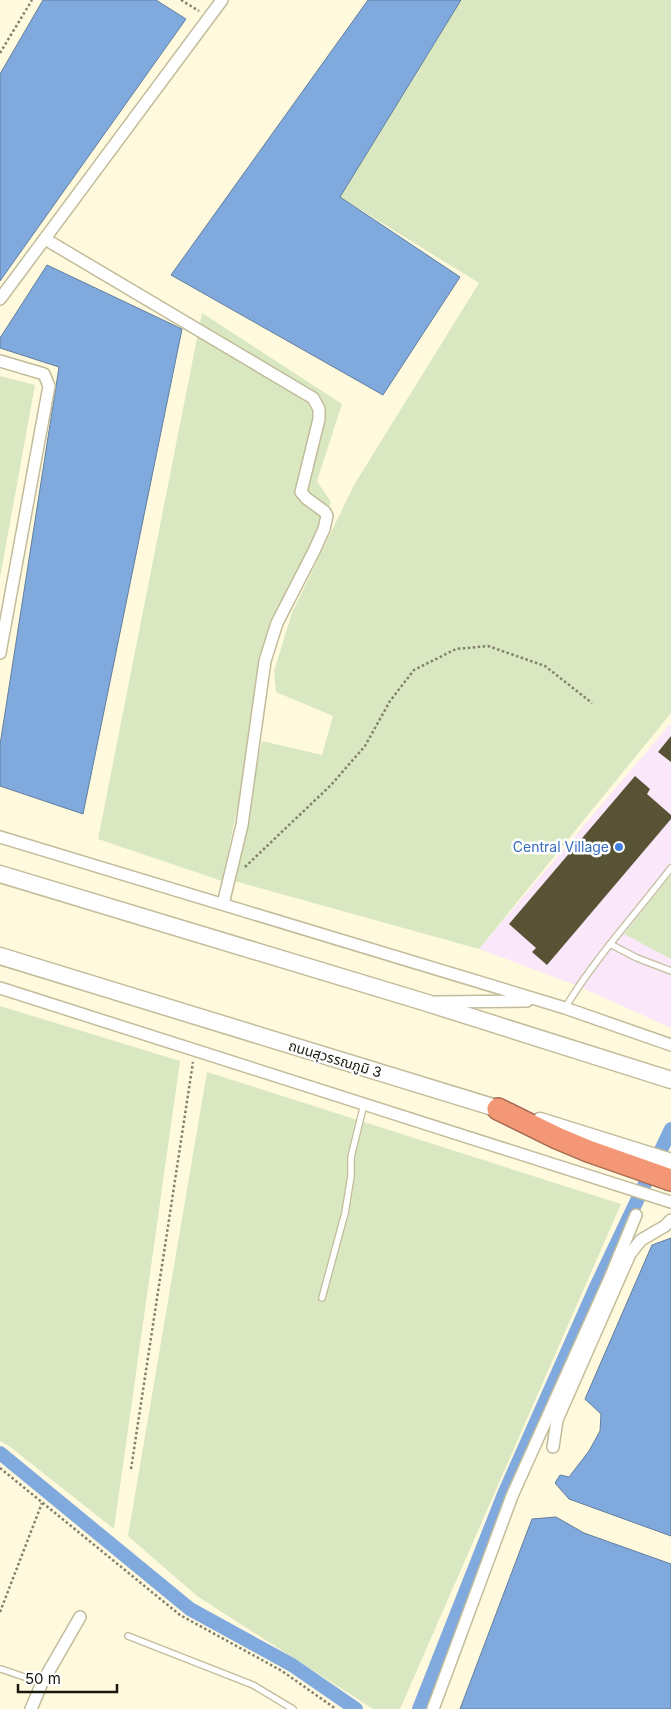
<svg xmlns="http://www.w3.org/2000/svg" width="671" height="1709" font-family="Inter,'Noto Sans Thai',sans-serif">
<rect width="100%" height="100%" fill="#fff9de"/>
<!-- commercial -->
<polygon fill="#fae8fa" points="671,723 671,1028 578,986 479,949"/>
<!-- green -->
<g fill="#d9e8c1">
<polygon points="461,0 671,0 671,713 479,949 231,880 262,741 322,755 333,716 276,692 274,671 292,613 354,485 479,283 340,197"/>
<polygon points="202,313 342,404 317,481 331,502 279,609 222,881 98,839"/>
<polygon points="0,376 35,385 0,578"/>
<polygon points="670,876 671,876 671,959 624,934"/>
<polygon points="0,1006 180,1061 114,1529 9,1446 0,1441"/>
<polygon points="207,1072 621,1204 400,1709 373,1709 197,1596 128,1536"/>
</g>
<!-- water -->
<g fill="#80aadd" stroke="#617e9e">
<polygon points="43,0 156,0 186,19 0,281 0,74"/>
<polygon points="368,0 461,0 340,197 460,277 383,395 171,275"/>
<polygon points="47,265 182,329 83,814 0,786 0,745 59,367 0,348 0,338"/>
<polygon points="671,1238 671,1536 569,1499 555,1483 560,1475 569,1477 589,1451 600,1431 601,1414 585,1399 652,1245"/>
<polygon points="556,1517 584,1533 671,1564 671,1709 460,1709 532,1519"/>
</g>
<g fill="none" stroke-linecap="round" stroke-linejoin="round">
<!-- canal -->
<g stroke="#80aadd" stroke-width="14">
<polyline points="0,1453 190,1609 292,1665 356,1709"/>
<polyline points="419,1709 504,1494 595,1289 671,1129"/>
</g>
</g>
<!-- building -->
<g fill="#595335">
<polygon points="671,736 671,762 658,752"/>
<polygon points="635,776 650,789 647,794 671,815 671,819 547,965 532,952 536,948 509,924"/>
</g>
<g fill="none" stroke-linecap="round" stroke-linejoin="round">
<!-- lane casing -->
<g stroke="#c2bc9b" stroke-width="8">
<g id="lane">
<polyline points="610,944 637,958 671,971"/>
<path d="M565 1008C595 958 635 915 671 868"/>
<polyline points="322,1298 345,1213 351,1176 351,1157 364,1104"/>
<polyline points="128,1636 253,1685 293,1709"/>
<polyline points="1,1669 42,1683"/>
</g>
</g>
<!-- street casing -->
<g stroke="#c2bc9b" stroke-width="14">
<g id="street">
<polyline points="45,239 313,398 319,409 319,419 301,492 306,498 325,512 327,516 324,529 314,551 277,623 265,661 242,825 223,904"/>
<polyline points="0,299 222,0"/>
<polyline points="0,361 44,374 49,386 0,653"/>
<polyline points="0,837 565,1008 671,1045"/>
<polyline points="0,988 671,1202"/>
<polyline points="436,1002 527,1001"/>
<polyline points="553,1447 557,1420 630,1254 641,1240 665,1226 671,1220"/>
<polyline points="31,1709 42,1683 80,1617"/>
<polyline points="433,1709 512,1496 610,1278 636,1215"/>
</g>
</g>
<!-- secondary casing -->
<g stroke="#c2bc9b" stroke-width="19">
<g id="secondary">
<polyline points="0,874 424,1002 671,1080"/>
<polyline points="0,956 509,1112"/>
<polyline points="540,1121 671,1162"/>
</g>
</g>
<!-- highway casing -->
<g stroke="#a86b51" stroke-width="24">
<polyline id="highway" points="498,1109 557,1138 588,1151 671,1180"/>
</g>
<!-- path -->
<g stroke="#837f6c" stroke-width="2.5" stroke-dasharray="2.5 2.5" stroke-linecap="butt">
<polyline points="181,0 199,11"/>
<polyline points="0,53 32,0"/>
<polyline points="245,867 331,785 365,746 390,701 414,670 456,649 488,646 545,666 592,703"/>
<polyline points="0,1468 180,1615 282,1671 336,1709"/>
<polyline points="131,1469 193,1062"/>
<polyline points="0,1612 42,1503"/>
</g>
<!-- lane -->
<use href="#lane" stroke="#fff" stroke-width="5.5"/>
<!-- street -->
<use href="#street" stroke="#fff" stroke-width="11"/>
<!-- secondary -->
<use href="#secondary" stroke="#fff" stroke-width="16"/>
<!-- highway -->
<use href="#highway" stroke="#f49776" stroke-width="21"/>
</g>
<!-- markers -->
<circle fill="#3f7fe0" stroke="#fff" stroke-width="2" cx="619" cy="847" r="5"/>
<g text-anchor="middle" stroke-width="5" stroke-linejoin="round" paint-order="stroke">
<!-- shop labels -->
<g font-size="14" fill="#366cbe" stroke="#fff" text-anchor="end">
<text x="609" y="852">Central Village</text>
</g>
<!-- street labels -->
<g font-size="14" fill="#1a180c" stroke="#fff">
<text transform="translate(335 1059) rotate(17)" y="5">ถนนสุวรรณภูมิ 3</text>
</g>
</g>
<!-- scale -->
<path d="M18 1684v8h99v-8" fill="none" stroke="#1a180c" stroke-width="2.5"/>
<text x="25" y="1684" font-size="15" fill="#1a180c" stroke="#ffffff" stroke-width="4" paint-order="stroke">50 m</text>
</svg>
